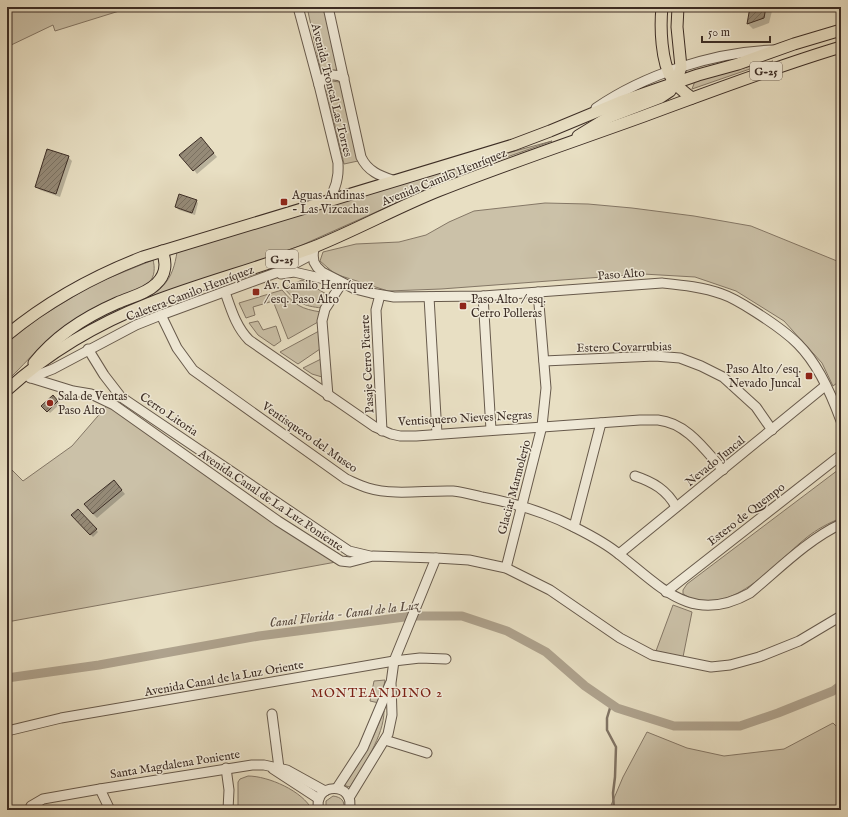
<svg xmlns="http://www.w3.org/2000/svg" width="848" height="817" font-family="'IM FELL English',serif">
<defs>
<pattern id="building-hatch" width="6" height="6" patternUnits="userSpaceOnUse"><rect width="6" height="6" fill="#958a77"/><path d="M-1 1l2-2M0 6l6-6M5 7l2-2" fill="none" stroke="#7b7161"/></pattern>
</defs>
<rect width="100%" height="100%" fill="#e8dfc3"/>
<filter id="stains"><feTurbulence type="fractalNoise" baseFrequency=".005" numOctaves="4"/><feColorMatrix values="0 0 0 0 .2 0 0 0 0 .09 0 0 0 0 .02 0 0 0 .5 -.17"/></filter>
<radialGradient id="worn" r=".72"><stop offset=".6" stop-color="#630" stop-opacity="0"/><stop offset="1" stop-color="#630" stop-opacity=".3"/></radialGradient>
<!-- green -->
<g fill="#cbc1a8" stroke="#847766">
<polygon points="7,7 132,7 55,31 53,25 7,47"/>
<polygon points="307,7 325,7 338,71 329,71 322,76"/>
<polygon points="773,61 692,89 695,81 714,75"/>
<polygon points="332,81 339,82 342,85 358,161 344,164 326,88 328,84"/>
<path d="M552 141 479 167 432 187 302 245 239 268 61 343C75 331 91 321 108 313 124 306 152 299 163 286 172 276 175 265 177 252L445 170Z"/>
<polygon points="545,203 588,204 632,208 694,216 751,226 837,261 841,266 841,380 833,386 822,363 784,321 736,291 695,277 643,274 441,289 388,291 335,274 320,261 323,252 356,244 399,242 426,235 449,222 474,211"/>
<path d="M153 260C155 267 155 277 149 282 130 298 97 308 75 320 48 335 29 360 7 381V343L10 340 40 317 94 284Z"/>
<path d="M302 280 328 295 329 297 322 308C303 306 297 303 284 288Z"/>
<path d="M282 290C295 305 301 309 321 312L318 322 288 339 273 301 253 307 255 315 246 318 239 303Z"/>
<polygon points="258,321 263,330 276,326 281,341 274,346 258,335 249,323"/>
<polygon points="319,331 320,349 298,364 280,352"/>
<polygon points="321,359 322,377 312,374 303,368"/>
<polygon points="110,402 336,562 7,622 7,465 23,481 72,446"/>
<path d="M838 470 841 472V518C829 523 817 529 806 538 775 563 728 622 683 594V590L687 584Z"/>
<polygon points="673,605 692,612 683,657 656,651"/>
<polygon points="385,680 383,692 379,703 370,701 374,681"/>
<path d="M384 711C384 736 363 766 350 787L346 786 345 784 357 766 373 737Z"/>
<polygon points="833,723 841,731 841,810 609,810 623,777 647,732 687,748 724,756 784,749"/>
<path d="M248 776C268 776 303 791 312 810H238V782L240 779Z"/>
<path d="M333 796C341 797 346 801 343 810H326V801Z"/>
</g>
<!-- shadow -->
<g fill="#0003">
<polygon points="751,7 773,7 769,23 753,29 748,24"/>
<polygon points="205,142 217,157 197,174 194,170"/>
<polygon points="68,157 72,161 60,197 40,190 36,186"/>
<polygon points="196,201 198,203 195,215 179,210 176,207"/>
<polygon points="53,396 60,404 50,413 43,406"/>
<polygon points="117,485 125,494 97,518 93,514"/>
<polygon points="78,510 98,532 93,537 73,515"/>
</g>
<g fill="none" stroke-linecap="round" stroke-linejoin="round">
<!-- stream -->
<polyline stroke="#807363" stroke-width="2.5" points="612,704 610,708 607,718 607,730 616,747 615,777 613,793 614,810"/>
<!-- canal -->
<polyline stroke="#aea28d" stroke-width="9" points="7,678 99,665 259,636 412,616 462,616 507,631 546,652 585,686 617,708 674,726 740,726 778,713 833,691 841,685"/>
</g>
<!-- building -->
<g fill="url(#building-hatch)" stroke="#3c2d25">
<polygon points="750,7 766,7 764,18 747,24"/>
<polygon points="201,137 214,153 193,171 179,155"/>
<polygon points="47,149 69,156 56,194 35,187"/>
<polygon points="179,194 197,200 192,213 175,207"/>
<polygon points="53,395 58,401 47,412 41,406"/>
<polygon points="114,480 122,490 93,514 84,504"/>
<polygon points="78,509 97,529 90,535 71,515"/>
</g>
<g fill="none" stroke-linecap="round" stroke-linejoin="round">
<!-- minor casing -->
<g stroke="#675a4c" stroke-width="11">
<g id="minor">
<path d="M298 7 319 85 338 163C339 177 336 189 328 201"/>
<path d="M328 7 361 157C368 172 381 176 395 181"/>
<path d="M319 85C324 74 334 73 344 78"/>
<path d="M596 108C644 75 713 52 772 50"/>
<path d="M315 246 313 254 314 262 317 267 322 272 355 289 371 293 394 297 483 296 662 283C682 285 703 287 722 294 734 298 746 306 757 313 771 322 786 332 798 344 817 363 832 396 841 421"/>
<polyline points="281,274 294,272 333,281"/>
<path d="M225 292C231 309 236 327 249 340L375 427 391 434 400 436H416L640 420C646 420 652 420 658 420 687 423 705 450 723 470"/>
<polyline points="380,295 376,310 382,431"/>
<polyline points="483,296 491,430"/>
<polyline points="429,297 437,434"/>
<path d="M161 315 177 348 193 370 346 479C353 482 361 486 368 488 395 496 425 490 453 491 463 492 473 495 482 497 514 503 545 512 574 527 590 535 607 544 620 555 663 589 693 625 750 593 779 569 807 540 841 524"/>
<polyline points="88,349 104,375 121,397 349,551 370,556"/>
<polyline points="544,361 655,356 680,358 701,366 723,377 756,407 772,430"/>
<polyline points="30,378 53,369 136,325 161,315 281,271 313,254"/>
<polyline points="31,378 73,391 91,394 114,405 278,521 341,561 350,562 373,556 436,558 469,560 506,568 550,590 620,638 652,655 711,667 730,665 759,657 799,641 841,616"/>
<polyline points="328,396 322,321 325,309 342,283"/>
<path d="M635 476C653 482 667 490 676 507"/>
<polyline points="574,527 601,423"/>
<polyline points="619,554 825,386"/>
<polyline points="506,568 542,426 546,388 538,292"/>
<polyline points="666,592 841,455"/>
<polyline points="272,714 279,768"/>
<polyline points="7,731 61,718 394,661 420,658 446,659"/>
<polyline points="385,740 427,753"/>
<polyline points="226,768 229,790 228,810"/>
<polyline points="273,769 319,799"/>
<polyline points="337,788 363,748 390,684"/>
<polyline points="100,789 110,810"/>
<polyline points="349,798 388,734 392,715 391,683 394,661 436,558"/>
<polyline points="29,810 31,806 43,799 100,789 252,765 264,765 287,770 325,791"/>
<path d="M319 810C311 782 357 781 349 810"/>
</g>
</g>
<!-- major casing -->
<g stroke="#3c2d25" stroke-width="13">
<g id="major">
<path d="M662 7C660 27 661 62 672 79 677 87 685 93 692 98"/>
<polyline points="578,136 609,117 661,97 670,91 677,80 681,67 677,27 678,7"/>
<path d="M7 335C48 301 94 276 143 257L513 145 550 131 620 102 698 75 738 64 794 44 841 30"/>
<path d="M34 363C56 335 85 317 117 303 130 297 146 294 156 284 166 275 167 263 162 251"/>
<path d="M7 390C48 353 99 323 150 303 204 282 260 268 314 247 356 230 396 208 438 191 506 164 575 141 644 116 709 92 774 67 841 47"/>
</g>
</g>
<!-- minor -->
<use href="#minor" stroke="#f0ead8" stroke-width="9"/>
<!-- major -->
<use href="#major" stroke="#e8dfc3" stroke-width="11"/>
</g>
<!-- markers -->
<g fill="#8f2418" stroke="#f0ead8" stroke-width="1.5">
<rect x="280" y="198" width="8" height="8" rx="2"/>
<rect x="252" y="288" width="8" height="8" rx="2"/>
<rect x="459" y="302" width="8" height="8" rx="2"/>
<rect x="805" y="372" width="8" height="8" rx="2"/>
<circle cx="50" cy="403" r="4"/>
</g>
<g text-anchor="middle" stroke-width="3" stroke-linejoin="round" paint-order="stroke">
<!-- shield labels -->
<g fill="#f0ead8" stroke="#72665b" stroke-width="1">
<rect x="750" y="62" width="32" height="18" rx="3"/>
<rect x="266" y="250" width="32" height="18" rx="3"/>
</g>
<g font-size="11" font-weight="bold" fill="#3c2d25">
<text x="766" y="75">G-25</text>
<text x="282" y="263">G-25</text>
</g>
<!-- street labels -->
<g font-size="12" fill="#3c2d25" stroke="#f0ead8">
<text transform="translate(332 90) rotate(76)" y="4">Avenida Troncal Las Torres</text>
<text transform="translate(444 177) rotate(-22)" y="4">Avenida Camilo Henríquez</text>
<text transform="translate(621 274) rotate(-4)" y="4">Paso Alto</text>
<text transform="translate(190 293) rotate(-21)" y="4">Caletera Camilo Henríquez</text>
<text transform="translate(624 347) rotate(-1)" y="4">Estero Covarrubias</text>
<text transform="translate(367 364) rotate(-93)" y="4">Pasaje Cerro Picarte</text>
<text transform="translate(169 414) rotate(34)" y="4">Cerro Litoria</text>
<text transform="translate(465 418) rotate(-3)" y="4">Ventisquero Nieves Negras</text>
<text transform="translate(310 437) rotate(35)" y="4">Ventisquero del Museo</text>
<text transform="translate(715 461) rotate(-39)" y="4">Nevado Juncal</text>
<text transform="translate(514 487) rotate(-75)" y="4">Glaciar Marmolerjo</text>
<text transform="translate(271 500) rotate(34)" y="4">Avenida Canal de La Luz Poniente</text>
<text transform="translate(746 514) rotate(-38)" y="4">Estero de Quempo</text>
<text transform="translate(224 678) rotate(-10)" y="4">Avenida Canal de la Luz Oriente</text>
<text transform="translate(175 764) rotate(-9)" y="4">Santa Magdalena Poniente</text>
</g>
<!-- poi labels -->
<g font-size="12" fill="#3c2d25" stroke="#f0ead8" text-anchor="start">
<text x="292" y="199">Aguas Andinas<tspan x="292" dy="14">- Las Vizcachas</tspan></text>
<text x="264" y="289">Av. Camilo Henríquez<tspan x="264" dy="14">/ esq. Paso Alto</tspan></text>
<text x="471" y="303">Paso Alto / esq.<tspan x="471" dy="14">Cerro Polleras</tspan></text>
<text x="801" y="373" text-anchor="end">Paso Alto / esq.<tspan x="801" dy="14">Nevado Juncal</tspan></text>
<text x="58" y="400">Sala de Ventas<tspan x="58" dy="14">Paso Alto</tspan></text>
</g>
<!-- water labels -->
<g font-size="13" font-style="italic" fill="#584a3f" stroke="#f0ead8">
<text transform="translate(344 613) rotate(-7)" y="5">Canal Florida - Canal de la Luz</text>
</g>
<!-- neighbourhood labels -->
<g font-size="13" letter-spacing="1" fill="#7a1f14" stroke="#f0ead8">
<text x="377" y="697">MONTEANDINO 2</text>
</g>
</g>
<!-- margin -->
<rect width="848" height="817" fill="none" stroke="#e8dfc3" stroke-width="24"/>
<rect x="8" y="8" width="832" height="801" fill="none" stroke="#3c2d25" stroke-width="2"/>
<rect x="12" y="12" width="824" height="793" fill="none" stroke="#3c2d25"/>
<!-- scale -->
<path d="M702 36v6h68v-6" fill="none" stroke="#3c2d25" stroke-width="2"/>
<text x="708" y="36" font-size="12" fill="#3c2d25" stroke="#f0ead8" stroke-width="3" paint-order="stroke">50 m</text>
<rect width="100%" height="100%" filter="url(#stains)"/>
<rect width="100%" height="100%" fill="url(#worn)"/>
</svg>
